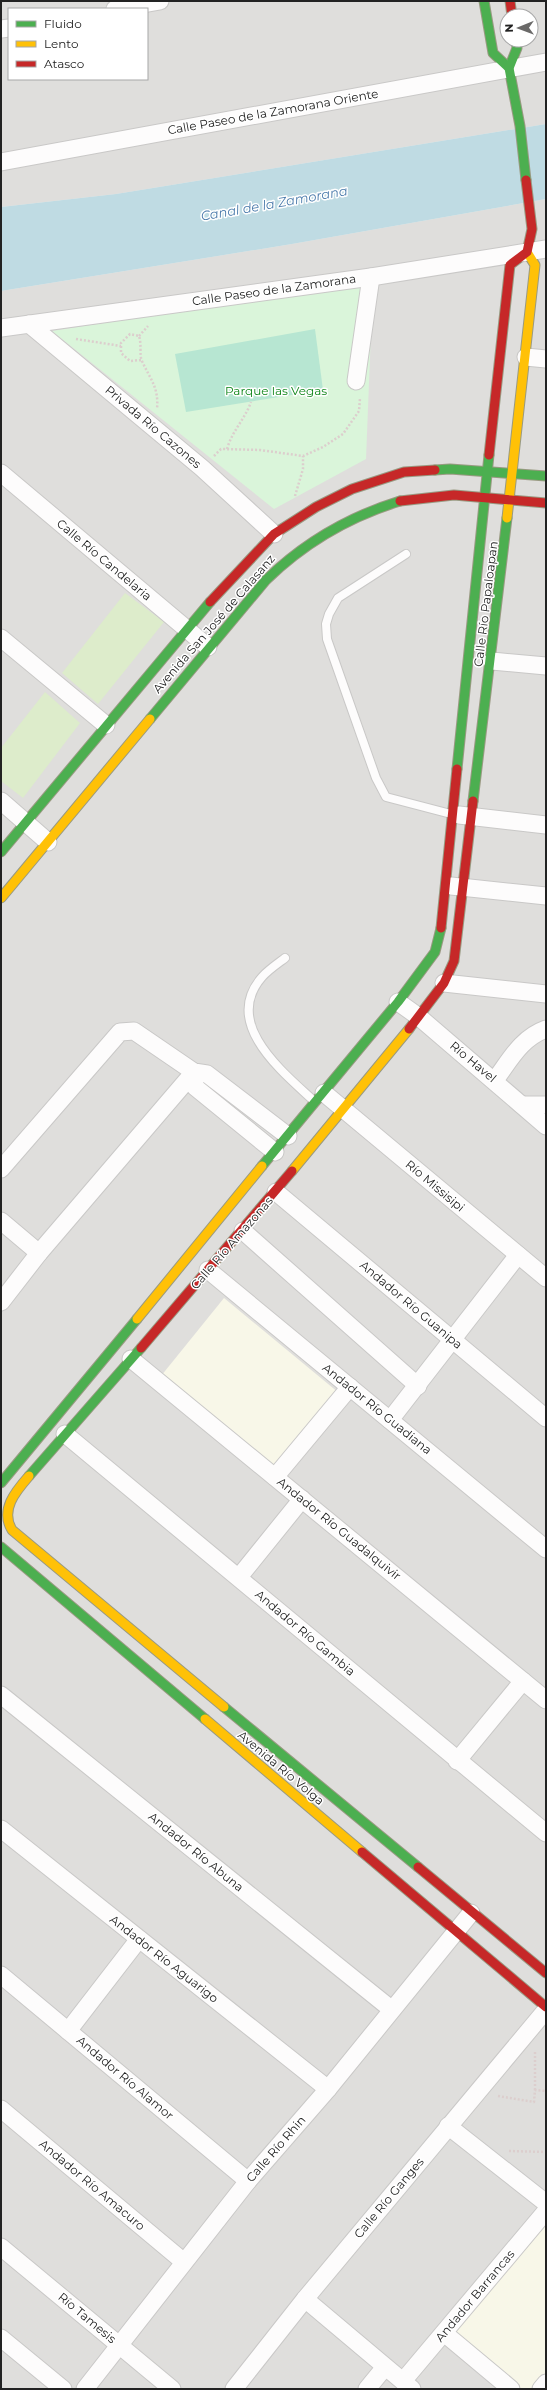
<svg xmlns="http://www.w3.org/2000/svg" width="547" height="2390" font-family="Montserrat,sans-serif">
<rect width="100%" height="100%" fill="#f0eeeb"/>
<!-- residential -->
<g fill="#dfdedc" fill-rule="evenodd">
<path d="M1 1H546V124L116 194 1 207ZM9 9H147V79H9ZM507 16H531V40H507Z"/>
<polygon points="546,199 546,2389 1,2389 1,291 292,244"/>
</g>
<!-- education -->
<g fill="#f8f7e8">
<polygon points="224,1298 339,1393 276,1471 161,1376"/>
<polygon points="546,2222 546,2377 536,2389 517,2389 453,2335"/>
</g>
<!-- grass -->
<g fill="#ddeccb">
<polygon points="125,593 164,622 98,704 62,673"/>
<polygon points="45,692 80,723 23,798 1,781 1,748"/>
</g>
<!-- park -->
<polygon fill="#daf5da" points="373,281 366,459 274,509 52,331"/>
<!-- pitch -->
<polygon fill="#b7e6d2" points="315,329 323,390 186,412 175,354"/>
<!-- water -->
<polygon fill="#bfdbe3" points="546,124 546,199 292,244 1,291 1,207 116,194"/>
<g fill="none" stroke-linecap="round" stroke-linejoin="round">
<!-- lane casing -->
<g stroke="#c9c8c7" stroke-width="10">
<g id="lane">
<polyline points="406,554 338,598 329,614 326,624 327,639 376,778 386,797 451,814"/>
<path d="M285 958C277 964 268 970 262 977 221 1024 284 1073 315 1102"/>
</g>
</g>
<!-- street casing -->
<g stroke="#c9c8c7" stroke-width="19">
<g id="street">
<polyline points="115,9 160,1"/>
<polyline points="1,29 9,28"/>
<polyline points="1,162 546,62"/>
<polyline points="29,324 202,468 274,534"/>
<polyline points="1,328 371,277 546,249"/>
<polyline points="526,357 546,359"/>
<polyline points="356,381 371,277"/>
<polyline points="1,473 208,647"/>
<polyline points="1,638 106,725"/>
<polyline points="492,661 546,666"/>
<polyline points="1,801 48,842"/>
<polyline points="459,815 546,825"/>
<polyline points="451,886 546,896"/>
<polyline points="444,983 546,994"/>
<polyline points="398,1002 419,1017 546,1126"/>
<polyline points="194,1072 195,1087 275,1152"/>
<path d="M495 1080C510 1060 521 1038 546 1029"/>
<polyline points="324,1093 546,1278"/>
<polyline points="522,1105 546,1105"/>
<polyline points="1,1169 120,1032 134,1031 194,1072 207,1074 288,1136"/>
<polyline points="276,1192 546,1418"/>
<polyline points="1,1221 39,1253"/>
<polyline points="243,1231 418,1386"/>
<polyline points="208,1270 546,1549"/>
<polyline points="1,1302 39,1253 194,1072"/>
<polyline points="131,1359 546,1700"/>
<polyline points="390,1420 518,1255"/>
<polyline points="65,1434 546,1833"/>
<polyline points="275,1477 350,1387"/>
<polyline points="239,1577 302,1499"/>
<polyline points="1,1695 391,2009"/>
<polyline points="457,1761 523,1681"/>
<polyline points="1,1829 328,2089"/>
<polyline points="1,1975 248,2181"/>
<polyline points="68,2031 139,1939"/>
<polyline points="1,2109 184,2262"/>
<polyline points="448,2126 546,2203"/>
<polyline points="1,2247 172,2389"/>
<polyline points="305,2299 412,2389"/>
<polyline points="444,2333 511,2389"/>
<polyline points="1,2338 63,2389"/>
<polyline points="403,2381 546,2211"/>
<polyline points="85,2389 248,2181 328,2089 471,1913"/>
<polyline points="234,2389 305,2299 546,2010"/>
<polyline points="367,2389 385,2367"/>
<polyline points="541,2389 546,2383"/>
</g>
</g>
<!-- fast casing -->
<g stroke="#999a82" stroke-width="11">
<g id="fast">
<polyline points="484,1 493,53 509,68"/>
<polyline points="516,40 517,48 509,68 520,126 526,180"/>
<polyline points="435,470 450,469 546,476"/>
<path d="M150 719 266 580C305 542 348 517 400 501"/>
<polyline points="457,769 489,455"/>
<polyline points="473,801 507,518"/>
<polyline points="1,852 210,602"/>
<polyline points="262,1166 398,1002 435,952 441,928"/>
<polyline points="29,1476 141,1348"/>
<polyline points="1,1483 137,1319"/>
<polyline points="1,1547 205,1719"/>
<polyline points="224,1707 418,1867"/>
</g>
</g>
<!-- slow casing -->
<g stroke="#999a82" stroke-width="11">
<g id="slow">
<polyline points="507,518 535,265 527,252"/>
<polyline points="1,898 150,719"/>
<polyline points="292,1171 409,1029"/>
<polyline points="137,1319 262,1166"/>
<path d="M29 1476C15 1492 0 1510 12 1530L224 1707"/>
<polyline points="205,1719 362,1852"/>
</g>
</g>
<!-- jam casing -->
<g stroke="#999a82" stroke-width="11">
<g id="jam">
<polyline points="510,1 512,16"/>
<polyline points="489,455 510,265 527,252 532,229 526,180"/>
<polyline points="400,501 454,495 546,503"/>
<polyline points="210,602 274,534 316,507 352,489 404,472 435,470"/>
<polyline points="441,928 457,769"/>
<polyline points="409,1029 444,983 454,961 473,801"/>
<polyline points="141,1348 292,1171"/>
<polyline points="362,1852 546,2007"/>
<polyline points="418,1867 546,1973"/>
</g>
</g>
<!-- path -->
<g stroke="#dccecd" stroke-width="2.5" stroke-dasharray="2 2" stroke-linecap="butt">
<polyline points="139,336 148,326"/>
<polyline points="76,339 121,346"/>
<path d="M141 360 130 361 121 353V343L130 334 139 336C142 345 139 355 142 361 150 379 159 387 157 409"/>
<path d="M227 449C232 431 245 419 251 402"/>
<polyline points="214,456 221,449 260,450 303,456 323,447 343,434 359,411 360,398"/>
<polyline points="295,496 303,469 303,456"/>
<polyline points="535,2090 535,2052"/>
<polyline points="498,2096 534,2102 535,2090 546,2091"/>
<polyline points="509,2151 546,2152"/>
</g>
<!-- lane -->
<use href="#lane" stroke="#fdfcfc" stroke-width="8"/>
<!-- street -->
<use href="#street" stroke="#fdfcfc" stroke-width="17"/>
<!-- fast -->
<use href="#fast" stroke="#4caf50" stroke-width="9"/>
<!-- slow -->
<use href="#slow" stroke="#ffc107" stroke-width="9"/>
<!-- jam -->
<use href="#jam" stroke="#c62828" stroke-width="9"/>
</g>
<g text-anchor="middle" stroke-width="3" stroke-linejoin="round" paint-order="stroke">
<!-- street labels -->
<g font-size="12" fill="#222" stroke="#fff">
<text transform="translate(273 112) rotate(-10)" y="4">Calle Paseo de la Zamorana Oriente</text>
<text transform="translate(274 290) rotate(-8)" y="4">Calle Paseo de la Zamorana</text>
<text transform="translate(153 427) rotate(40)" y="4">Privada Río Cazones</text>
<text transform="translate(104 560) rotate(40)" y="4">Calle Río Candelaria</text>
<text transform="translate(486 604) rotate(-83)" y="4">Calle Río Papaloapan</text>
<text transform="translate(214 624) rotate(-49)" y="4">Avenida San José de Calasanz</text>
<text transform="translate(473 1062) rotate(40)" y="4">Río Havel</text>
<text transform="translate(435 1186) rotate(40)" y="4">Río Missisipi</text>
<text transform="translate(232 1243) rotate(-49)" y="4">Calle Río Amazonas</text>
<text transform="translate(411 1305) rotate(40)" y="4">Andador Río Guanipa</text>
<text transform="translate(377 1409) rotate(39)" y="4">Andador Río Guadiana</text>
<text transform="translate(339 1529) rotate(39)" y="4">Andador Río Guadalquivir</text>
<text transform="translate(305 1633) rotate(40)" y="4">Andador Río Gambia</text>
<text transform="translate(281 1768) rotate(40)" y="4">Avenida Río Volga</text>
<text transform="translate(196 1852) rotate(39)" y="4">Andador Río Abuna</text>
<text transform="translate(164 1959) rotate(38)" y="4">Andador Río Aguarigo</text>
<text transform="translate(125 2078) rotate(40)" y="4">Andador Río Alamor</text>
<text transform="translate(276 2149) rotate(-49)" y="4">Calle Río Rhin</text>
<text transform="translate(92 2185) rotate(40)" y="4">Andador Río Amacuro</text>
<text transform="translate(389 2198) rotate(-50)" y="4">Calle Río Ganges</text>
<text transform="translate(475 2296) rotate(-50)" y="4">Andador Barrancas</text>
<text transform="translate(87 2318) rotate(40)" y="4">Río Tamesis</text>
</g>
<!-- park labels -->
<g font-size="12" fill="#0c8416" stroke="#fff">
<text x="276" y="395">Parque las Vegas</text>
</g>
<!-- water labels -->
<g font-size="13" font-style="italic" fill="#4a7aab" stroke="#fff">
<text transform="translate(274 203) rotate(-10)" y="5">Canal de la Zamorana</text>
</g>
</g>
<!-- border -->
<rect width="547" height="2390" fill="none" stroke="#222222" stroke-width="4"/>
<!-- legend -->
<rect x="8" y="8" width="140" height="72" fill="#ffffff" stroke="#a7a7a7"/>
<rect x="16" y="21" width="20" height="6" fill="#4caf50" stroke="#a7a7a7"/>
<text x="44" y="28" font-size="12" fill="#222222">Fluido</text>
<rect x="16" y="41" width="20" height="6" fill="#ffc107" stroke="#a7a7a7"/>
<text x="44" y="48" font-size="12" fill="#222222">Lento</text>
<rect x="16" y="61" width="20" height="6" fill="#c62828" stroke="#a7a7a7"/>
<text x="44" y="68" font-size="12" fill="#222222">Atasco</text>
<!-- north arrow -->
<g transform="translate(519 28) rotate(269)"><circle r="19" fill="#ffffff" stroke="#a7a7a7"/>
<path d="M0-3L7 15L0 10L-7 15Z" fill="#6a6968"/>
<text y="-6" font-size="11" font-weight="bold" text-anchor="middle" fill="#222222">N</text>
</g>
</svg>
